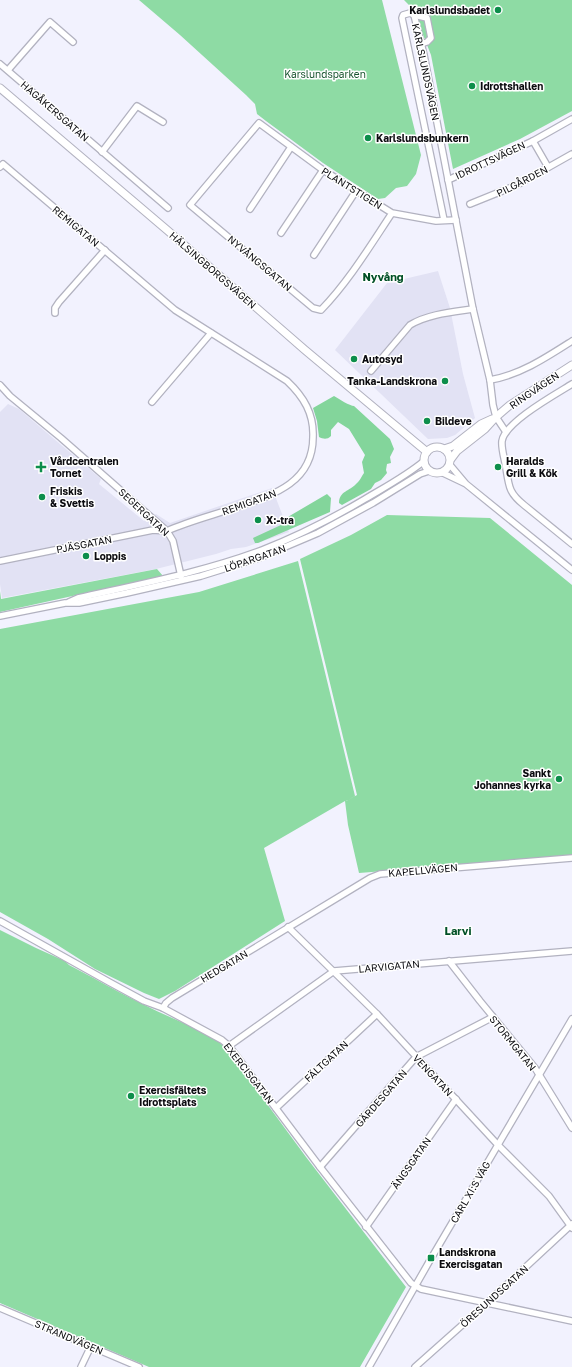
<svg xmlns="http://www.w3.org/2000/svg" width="572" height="1367" font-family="'Golos Text',sans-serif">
<rect width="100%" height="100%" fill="#f2f2fe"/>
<!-- built -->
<g fill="#e2e2f4">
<polygon points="438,271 450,308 463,374 475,418 455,435 447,438 428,439 335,350 387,283"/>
<polygon points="8,404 19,409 101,479 99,484 144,521 156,514 170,523 272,488 289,532 246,547 231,549 216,554 156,569 2,598 0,584 0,412"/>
</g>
<!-- green -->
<g fill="#8edba4">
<polygon points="139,0 382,0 421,155 416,174 407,186 396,188 385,198 378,199 323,163 266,121 257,114 255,104 246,95 180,35"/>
<polygon points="404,0 572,0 572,111 520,139 453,169 431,55 413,9"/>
<polygon points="387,515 490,518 572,585 572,856 359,873 348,825 345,801 264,848 285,921 175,991 159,999 144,993 95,969 48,939 0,912 0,629 199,592 298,561 355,796 346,801 357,795 300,559 351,535"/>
<polygon points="157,569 163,576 0,612 0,591 1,599"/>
<path d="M0 930 36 948 65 961 69 965C103 983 136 1002 170 1017 189 1026 212 1033 226 1048L306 1157 406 1287 360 1367H149L0 1303Z"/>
</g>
<!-- forest -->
<g fill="#83d59b">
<path d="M334 396C339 399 350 406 354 406L390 439 394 449 390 457 391 463 387 464 386 470 387 473 381 480 375 483 371 489 342 505 339 503C339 491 350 491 356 484 360 481 361 477 364 473L362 462 365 455 349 429 338 422 331 430V436C327 440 323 439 319 437L317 421 313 408Z"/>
<polygon points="327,494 331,498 330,512 258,543 255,543 253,538 281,525 281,521"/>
</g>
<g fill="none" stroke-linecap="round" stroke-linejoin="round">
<!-- minor casing -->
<g stroke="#b2b2c0" stroke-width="8">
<g id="minor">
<polyline points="414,15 427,18 431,38 427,42 421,44"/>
<polyline points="0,64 168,208"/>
<polyline points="8,70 50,22 73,42"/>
<polyline points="533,141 548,167"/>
<polyline points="102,152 137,106 163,122"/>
<path d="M0 167 3 164 175 310 287 381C304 397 314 414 313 437 313 483 273 495 237 507 214 515 189 521 167 531L153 530 0 561"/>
<polyline points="448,180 533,141 572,119"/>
<polyline points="470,204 517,185 572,154"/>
<polyline points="250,209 291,147"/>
<path d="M392 213C370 246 349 281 321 310L313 308 190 205 259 123 323 170 392 213 436 221 456 220"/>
<polyline points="444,220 402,18 403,15 410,13 414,15 424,55 473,309 490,380 493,405 496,417 506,432"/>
<polyline points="281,233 323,170"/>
<polyline points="314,255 356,191"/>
<polyline points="55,313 55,308 59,302 105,250"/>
<path d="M371 371 410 325C428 314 453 312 473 309"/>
<path d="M490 380C520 375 547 357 572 341"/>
<path d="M572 384C556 394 505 422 502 441 501 449 505 460 506 468 509 487 509 493 524 505L572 544"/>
<polyline points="0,385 10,396 61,438 167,531 173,541 181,576"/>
<polyline points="152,402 211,333"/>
<polyline points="450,465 466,484 572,570"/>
<polyline points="443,473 464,483"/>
<path d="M69 602 78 598C140 584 203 572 262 550 298 536 333 518 365 499 385 487 406 476 424 461"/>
<polyline points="0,616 65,603 79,603 127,593 201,576 259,558 318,533 373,503 420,474 429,471"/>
<polyline points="0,921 109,982 144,1001 163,1008 222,1040 229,1046 320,1167 411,1283 421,1289 572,1321"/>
<polyline points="288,927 377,1014 498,1145 549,1196 572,1228"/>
<polyline points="449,961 480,1001 535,1068 572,1128"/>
<polyline points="163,1008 166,1003 172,998 370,878 380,874 572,858"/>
<polyline points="229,1046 334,971 572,951"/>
<polyline points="276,1108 377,1014"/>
<polyline points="320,1167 416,1057 493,1017"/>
<polyline points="366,1227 456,1099"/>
<polyline points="0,1308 139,1367"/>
<polyline points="81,1367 91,1346"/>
<polyline points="369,1367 429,1262 572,1019"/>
<polyline points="415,1367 488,1302 572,1224"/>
</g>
</g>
<!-- major casing -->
<g stroke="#b2b2c0" stroke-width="9">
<g id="major">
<polyline points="0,88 167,230 305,350 427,452"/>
<circle cx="437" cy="460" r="13"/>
<polyline points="444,449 453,446 481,424 492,419"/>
<polyline points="451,459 457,451 485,429 496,417 510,405 572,365"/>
</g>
</g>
<!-- minor -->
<use href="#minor" stroke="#fff" stroke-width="5.5"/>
<!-- major -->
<use href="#major" stroke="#fff" stroke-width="7"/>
</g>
<!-- markers -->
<g fill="#0d8e4b" stroke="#fff" stroke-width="1.5">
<circle cx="498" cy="10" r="4"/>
<circle cx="472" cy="86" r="4"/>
<circle cx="368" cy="138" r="4"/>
<circle cx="354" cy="359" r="4"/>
<circle cx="445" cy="381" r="4"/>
<circle cx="427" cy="421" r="4"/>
<path d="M39 461h4v4h4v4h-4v4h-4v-4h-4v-4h4z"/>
<circle cx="498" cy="467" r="4"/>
<circle cx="42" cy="497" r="4"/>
<circle cx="258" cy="520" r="4"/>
<circle cx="86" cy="556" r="4"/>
<circle cx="559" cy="779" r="4"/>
<circle cx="131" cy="1096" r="4"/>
<rect x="427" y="1254" width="8" height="8" rx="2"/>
</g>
<g text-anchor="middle" stroke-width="3" stroke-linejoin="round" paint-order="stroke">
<!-- poi labels -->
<g font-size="10" font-weight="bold" fill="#0c0c10" stroke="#fff" text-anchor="start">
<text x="490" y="14" text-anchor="end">Karlslundsbadet</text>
<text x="480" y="90">Idrottshallen</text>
<text x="376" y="142">Karlslundsbunkern</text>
<text x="362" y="363">Autosyd</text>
<text x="437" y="385" text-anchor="end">Tanka-Landskrona</text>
<text x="435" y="425">Bildeve</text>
<text x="50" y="465">Vårdcentralen<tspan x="50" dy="12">Tornet</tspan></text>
<text x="506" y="465">Haralds<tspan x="506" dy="12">Grill &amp; Kök</tspan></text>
<text x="50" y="495">Friskis<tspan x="50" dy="12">&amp; Svettis</tspan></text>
<text x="266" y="524">X:-tra</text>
<text x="94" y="560">Loppis</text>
<text x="551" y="777" text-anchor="end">Sankt<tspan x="551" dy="12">Johannes kyrka</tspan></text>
<text x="139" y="1094">Exercisfältets<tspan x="139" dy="12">Idrottsplats</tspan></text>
<text x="439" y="1256">Landskrona<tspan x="439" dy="12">Exercisgatan</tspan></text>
</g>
<!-- street labels -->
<g font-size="10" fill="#0c0c10" stroke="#fff">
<text transform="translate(426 72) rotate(78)" y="4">KARLSLUNDSVÄGEN</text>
<text transform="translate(55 111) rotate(41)" y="4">HAGÅKERSGATAN</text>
<text transform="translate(490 160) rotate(-25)" y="4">IDROTTSVÄGEN</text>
<text transform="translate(522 181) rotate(-27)" y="4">PILGÅRDEN</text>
<text transform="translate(352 188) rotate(32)" y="4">PLANTSTIGEN</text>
<text transform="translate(76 226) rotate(40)" y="4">REMIGATAN</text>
<text transform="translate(260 263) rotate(40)" y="4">NYVÅNGSGATAN</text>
<text transform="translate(213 270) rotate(41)" y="4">HÄLSINGBORGSVÄGEN</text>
<text transform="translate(534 390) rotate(-34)" y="4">RINGVÄGEN</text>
<text transform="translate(249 502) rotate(-20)" y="4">REMIGATAN</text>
<text transform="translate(144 512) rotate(43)" y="4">SEGERGATAN</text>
<text transform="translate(84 544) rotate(-11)" y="4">PJÄSGATAN</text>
<text transform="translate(255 558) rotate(-19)" y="4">LÖPARGATAN</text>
<text transform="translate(423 870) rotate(-5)" y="4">KAPELLVÄGEN</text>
<text transform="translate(224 966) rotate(-31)" y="4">HEDGATAN</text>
<text transform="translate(389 966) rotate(-5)" y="4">LARVIGATAN</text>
<text transform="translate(513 1043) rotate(51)" y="4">STORMGATAN</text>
<text transform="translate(326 1061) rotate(-43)" y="4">FÄLTGATAN</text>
<text transform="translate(249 1073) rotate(52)" y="4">EXERCISGATAN</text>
<text transform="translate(433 1075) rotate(47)" y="4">VENGATAN</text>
<text transform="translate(381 1098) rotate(-49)" y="4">GÄRDESGATAN</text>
<text transform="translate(411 1163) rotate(-55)" y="4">ÄNGSGATAN</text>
<text transform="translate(470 1192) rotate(-60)" y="4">CARL XI:S VÄG</text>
<text transform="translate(494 1296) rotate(-42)" y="4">ÖRESUNDSGATAN</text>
<text transform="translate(69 1337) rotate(23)" y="4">STRANDVÄGEN</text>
</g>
<!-- park labels -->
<g font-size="10" fill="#195530" stroke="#fff">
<text x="325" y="78">Karslundsparken</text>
</g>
<!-- neighbourhood labels -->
<g font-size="11" font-weight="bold" fill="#005026" stroke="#fff">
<text x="383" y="281">Nyvång</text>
<text x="458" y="935">Larvi</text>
</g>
</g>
</svg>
